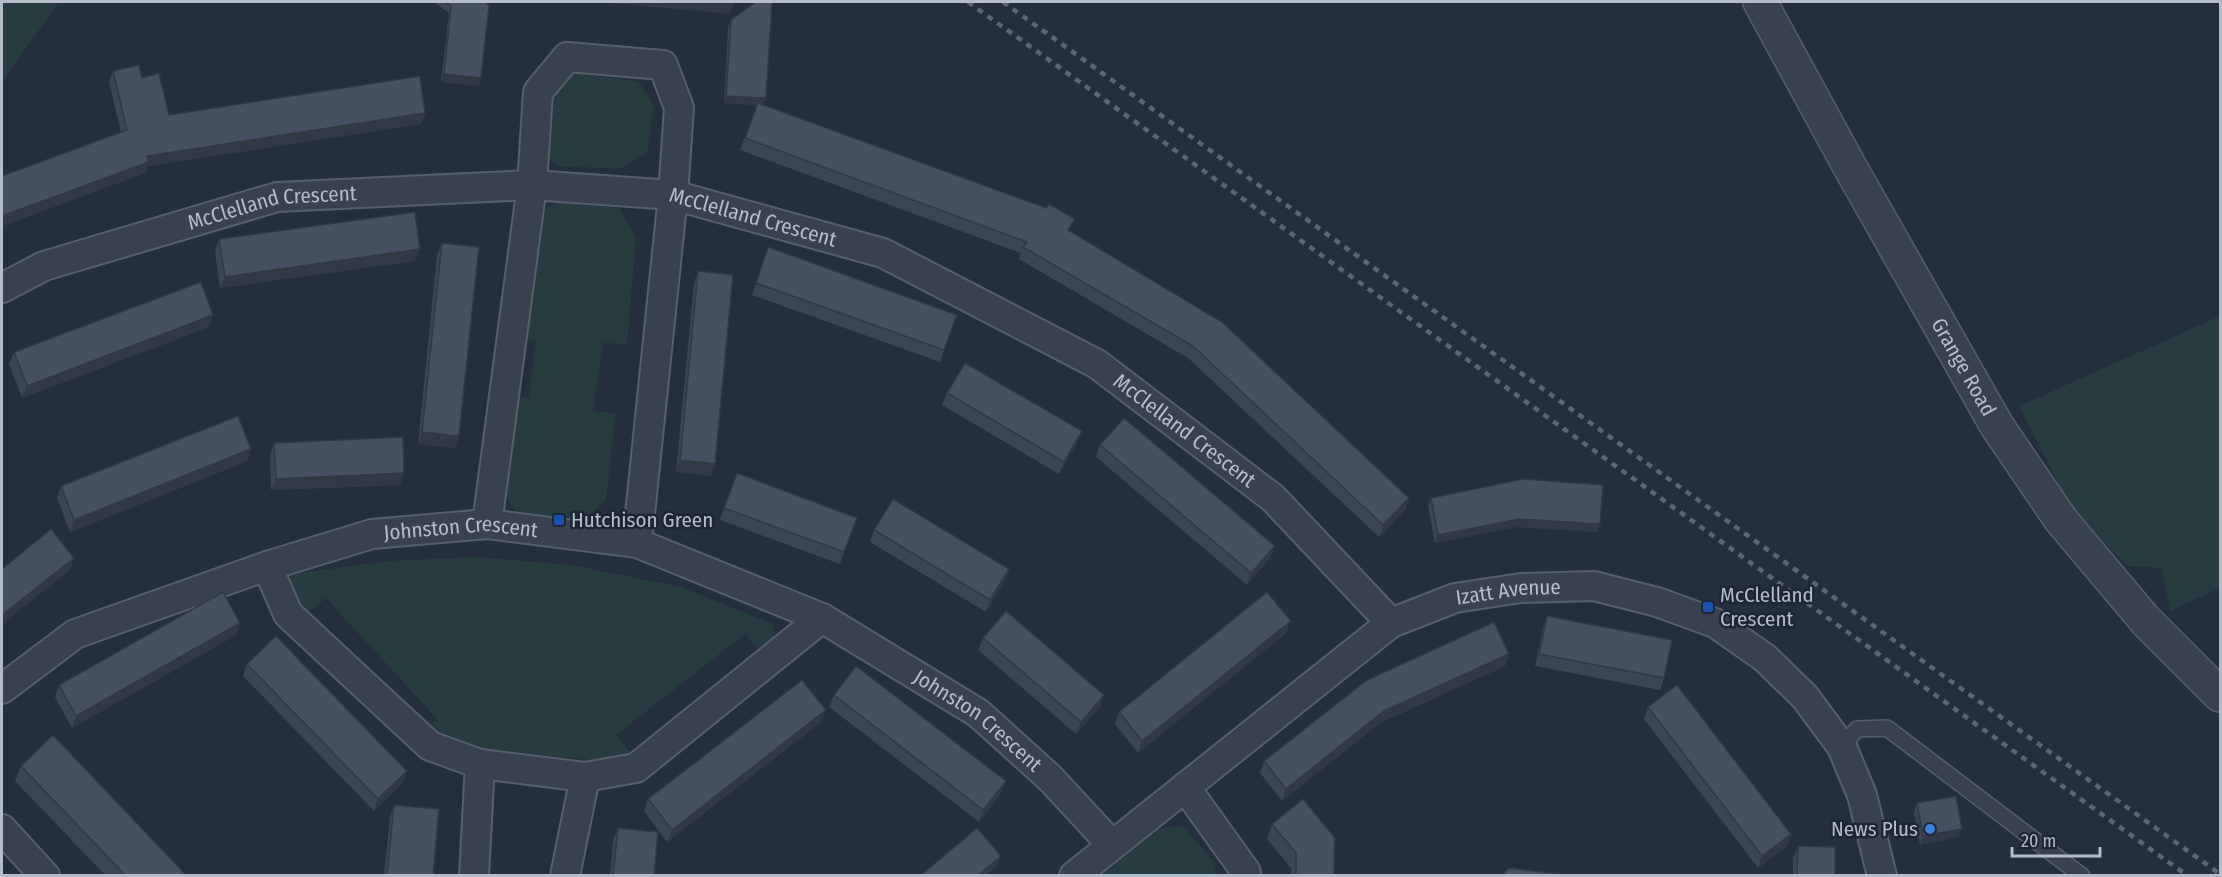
<svg xmlns="http://www.w3.org/2000/svg" width="2222" height="877" font-family="'Fira Sans Condensed',sans-serif">
<rect width="100%" height="100%" fill="#242f3e"/>
<!-- green -->
<g fill="#263c3f">
<polygon points="2,2 59,2 2,82"/>
<polygon points="567,73 638,81 654,105 647,153 622,168 559,167 540,149 544,95"/>
<polygon points="557,202 619,208 636,237 627,344 603,343 593,411 616,413 606,500 586,518 518,514 499,488 512,396 529,398 536,341 519,340 533,216"/>
<polygon points="2220,316 2220,588 2170,611 2161,568 2128,566 2073,512 2019,406"/>
<polygon points="477,557 571,565 681,587 773,624 773,640 762,653 745,634 616,735 631,753 615,763 437,743 424,731 437,719 326,598 304,615 283,591 292,574 389,561"/>
<polygon points="1183,826 1216,864 1214,875 1102,875 1161,828"/>
</g>
<g fill="none" stroke-linecap="round" stroke-linejoin="round">
<!-- service casing -->
<g stroke="#565f6c" stroke-width="18">
<polyline id="service" points="1842,747 1857,729 1887,728 2082,876"/>
</g>
<!-- minor casing -->
<g stroke="#565f6c" stroke-width="32">
<g id="minor">
<path id="s1" d="M2 288 44 266 277 197 532 185 673 195 883 253 1097 364 1273 498 1391 623"/>
<polyline points="487,524 532,185 538,92 567,57 663,65 679,108 673,195 637,543"/>
<polyline points="267,566 288,614 430,746 480,764 585,777 636,768 822,618"/>
<path id="s2" d="M2 689 75 634 267 566 372 534 487 524 637 543 822 618 978 713 1050 778 1112 845"/>
<polyline points="1185,787 1246,872 1246,876"/>
<polyline points="2,829 45,876"/>
<polyline points="474,876 480,764"/>
<polyline points="565,876 585,777"/>
<path id="s3" d="M1074 876 1391 623 1455 598 1521 588 1594 586 1657 602 1715 623 1765 658 1805 697 1842 747 1862 795 1882 876"/>
</g>
</g>
<!-- tertiary casing -->
<g stroke="#565f6c" stroke-width="36">
<g id="tertiary">
<path id="s4" d="M1760 2 1850 167 1997 426 2061 520 2146 621 2220 695"/>
</g>
</g>
<!-- service -->
<use href="#service" stroke="#38414e" stroke-width="15"/>
<!-- minor -->
<use href="#minor" stroke="#38414e" stroke-width="28"/>
<!-- tertiary -->
<use href="#tertiary" stroke="#38414e" stroke-width="33"/>
<!-- rail -->
<g stroke="#5a6575" stroke-width="4.5" stroke-dasharray="6 6" stroke-linecap="butt">
<polyline points="968,2 2188,876"/>
<polyline points="1003,2 2220,874"/>
</g>
</g>
<!-- wall -->
<g fill="#3b4654">
<polygon points="434,2 485,2 479,86 441,82 449,13"/>
<polygon points="731,20 766,98 763,105 1070,231 1409,498 1405,510 1379,537 1188,358 1019,259 1021,253 740,150 757,105 724,103 728,28"/>
<polygon points="113,71 142,78 169,115 425,113 421,124 148,166 145,173 2,226 2,176 121,132 109,82"/>
<polygon points="219,239 415,261 220,288 215,251"/>
<polygon points="442,243 455,448 418,444 437,255"/>
<polygon points="768,247 957,315 940,362 752,295"/>
<polygon points="698,271 715,464 711,476 676,472 694,283"/>
<polygon points="209,327 22,398 9,364 14,352"/>
<polygon points="947,393 1077,443 1059,474 942,405"/>
<polygon points="274,443 400,485 271,490 270,455"/>
<polygon points="1100,445 1270,558 1247,585 1096,457"/>
<polygon points="247,461 70,532 57,498 61,486"/>
<polygon points="737,473 857,518 840,564 720,520"/>
<polygon points="1431,498 1600,524 1597,532 1516,527 1435,543 1428,506"/>
<polygon points="874,530 1009,569 1005,580 986,612 870,542"/>
<polygon points="1547,616 1664,678 1660,690 1535,666 1543,628"/>
<polygon points="240,623 236,635 72,728 55,697 59,685"/>
<polygon points="1286,633 1138,753 1115,724 1119,712"/>
<polygon points="983,638 1100,707 1076,734 978,650"/>
<polygon points="1509,654 1505,666 1380,723 1282,801 1260,773 1264,761"/>
<polygon points="247,664 407,771 403,783 374,811 243,676"/>
<polygon points="834,695 1006,781 1001,793 979,822 829,707"/>
<polygon points="1648,707 1791,834 1787,846 1758,868 1644,719"/>
<polygon points="821,722 667,842 644,811 648,799"/>
<polygon points="21,766 187,876 106,876 15,781"/>
<polygon points="1917,803 1962,829 1959,837 1920,845 1914,812"/>
<polygon points="394,805 433,876 384,876 390,817"/>
<polygon points="1272,824 1334,876 1291,876 1291,868 1267,839"/>
<polygon points="618,828 654,876 610,876 613,840"/>
<polygon points="1798,846 1835,876 1793,876 1793,858"/>
</g>
<!-- shaded-wall -->
<g fill="#303945">
<polygon points="599,2 735,2 730,14"/>
<polygon points="444,74 481,78 479,86 441,82"/>
<polygon points="726,96 766,98 763,106 724,103"/>
<polygon points="425,113 421,124 148,166 145,173 2,226 2,216 147,156"/>
<polygon points="420,249 415,261 220,288 225,277"/>
<polygon points="213,315 209,327 22,398 27,386"/>
<polygon points="1082,431 1077,443 1059,474 1064,462"/>
<polygon points="422,432 459,436 455,448 418,444"/>
<polygon points="251,449 247,461 70,532 74,520"/>
<polygon points="680,460 715,464 711,476 676,472"/>
<polygon points="404,473 400,485 271,490 276,479"/>
<polygon points="1409,498 1405,510 1379,537 1383,525"/>
<polygon points="1519,519 1600,524 1597,532 1516,527 1435,543 1438,535"/>
<polygon points="1275,546 1270,558 1247,585 1251,573"/>
<polygon points="74,558 70,570 2,624 2,615"/>
<polygon points="1009,569 1005,580 986,612 990,600"/>
<polygon points="1291,621 1286,633 1138,753 1142,741"/>
<polygon points="240,623 236,635 72,728 76,716"/>
<polygon points="1509,654 1505,666 1380,723 1282,801 1286,789 1384,711"/>
<polygon points="1104,695 1100,707 1076,734 1081,722"/>
<polygon points="826,710 821,722 667,842 672,830"/>
<polygon points="407,771 403,783 374,811 378,799"/>
<polygon points="1006,781 1001,793 979,822 983,810"/>
<polygon points="1962,829 1959,837 1920,845 1923,836"/>
<polygon points="1791,834 1787,846 1758,868 1762,856"/>
<polygon points="1001,856 997,866 986,876 977,876"/>
</g>
<!-- building -->
<g fill="#455162" stroke="#303945" stroke-width="1.5">
<polygon points="446,2 485,2 489,5 481,78 444,74 451,6"/>
<polygon points="756,2 772,2 766,98 726,96 731,20"/>
<polygon points="139,65 142,78 159,73 169,115 420,76 425,113 147,156 149,162 2,216 2,176 127,130 113,71"/>
<polygon points="758,103 1046,208 1049,204 1075,219 1068,230 1222,322 1409,498 1383,525 1193,346 1023,247 1027,242 745,138"/>
<polygon points="415,212 420,249 225,277 219,239"/>
<polygon points="442,243 479,247 459,436 422,432"/>
<polygon points="768,247 957,315 944,350 756,283"/>
<polygon points="698,271 733,275 715,464 680,460"/>
<polygon points="201,282 213,315 27,386 14,352"/>
<polygon points="965,363 1082,431 1064,462 947,393"/>
<polygon points="238,416 251,449 74,520 61,486"/>
<polygon points="1124,418 1275,546 1251,573 1100,445"/>
<polygon points="403,437 404,473 276,479 274,443"/>
<polygon points="737,473 857,518 844,552 724,508"/>
<polygon points="1523,479 1603,485 1600,524 1519,519 1438,535 1431,498"/>
<polygon points="893,499 1009,569 990,600 874,530"/>
<polygon points="51,529 74,558 2,615 2,569"/>
<polygon points="223,592 240,623 76,716 59,685"/>
<polygon points="1267,592 1291,621 1142,741 1119,712"/>
<polygon points="1006,611 1104,695 1081,722 983,638"/>
<polygon points="1547,616 1672,640 1664,678 1539,654"/>
<polygon points="1494,622 1509,654 1384,711 1286,789 1264,761 1367,680"/>
<polygon points="276,636 407,771 378,799 247,664"/>
<polygon points="856,666 1006,781 983,810 834,695"/>
<polygon points="802,680 826,710 672,830 648,799"/>
<polygon points="1677,685 1791,834 1762,856 1648,707"/>
<polygon points="53,735 187,876 126,876 21,766"/>
<polygon points="1956,796 1962,829 1923,836 1917,803"/>
<polygon points="1303,799 1335,838 1334,876 1296,876 1296,853 1272,824"/>
<polygon points="394,805 439,809 433,876 387,876"/>
<polygon points="618,828 658,832 654,876 613,876"/>
<polygon points="977,828 1001,856 977,876 920,876"/>
<polygon points="1798,846 1835,847 1835,876 1797,876"/>
<polygon points="1509,868 1562,874 1564,876 1501,876"/>
</g>
<!-- markers -->
<g fill="#1a4fb4" stroke="#1d2633" stroke-width="2">
<rect x="553" y="514" width="12" height="12" rx="3"/>
<rect x="1702" y="601" width="12" height="12" rx="3"/>
</g>
<circle fill="#3f7fe0" stroke="#1d2633" stroke-width="2" cx="1930" cy="829" r="6"/>
<g text-anchor="middle" stroke-width="5" stroke-linejoin="round" paint-order="stroke">
<!-- street labels -->
<g font-size="21" fill="#b4bcc9" stroke="#1d2633">
<text dy="7" stroke="none"><textPath href="#s1" startOffset="284">McClelland Crescent</textPath></text>
<text dy="7" stroke="none"><textPath href="#s1" startOffset="770">McClelland Crescent</textPath></text>
<text dy="7" stroke="none"><textPath href="#s4" startOffset="418">Grange Road</textPath></text>
<text dy="7" stroke="none"><textPath href="#s1" startOffset="1256">McClelland Crescent</textPath></text>
<text dy="7" stroke="none"><textPath href="#s2" startOffset="494">Johnston Crescent</textPath></text>
<text dy="7" stroke="none"><textPath href="#s3" startOffset="528">Izatt Avenue</textPath></text>
<text dy="7" stroke="none"><textPath href="#s2" startOffset="1058">Johnston Crescent</textPath></text>
</g>
<!-- poi labels -->
<g font-size="21" fill="#b4bcc9" stroke="#1d2633" text-anchor="start">
<text x="571" y="527">Hutchison Green</text>
<text x="1720" y="602">McClelland<tspan x="1720" dy="24">Crescent</tspan></text>
<text x="1918" y="836" text-anchor="end">News Plus</text>
</g>
</g>
<!-- border -->
<rect width="2222" height="877" fill="none" stroke="#b4bcc9" stroke-width="6"/>
<!-- scale -->
<path d="M2012 847v9h88v-9" fill="none" stroke="#b4bcc9" stroke-width="3"/>
<text x="2021" y="847" font-size="18" fill="#b4bcc9" stroke="#1d2633" stroke-width="4.5" paint-order="stroke">20 m</text>
</svg>
